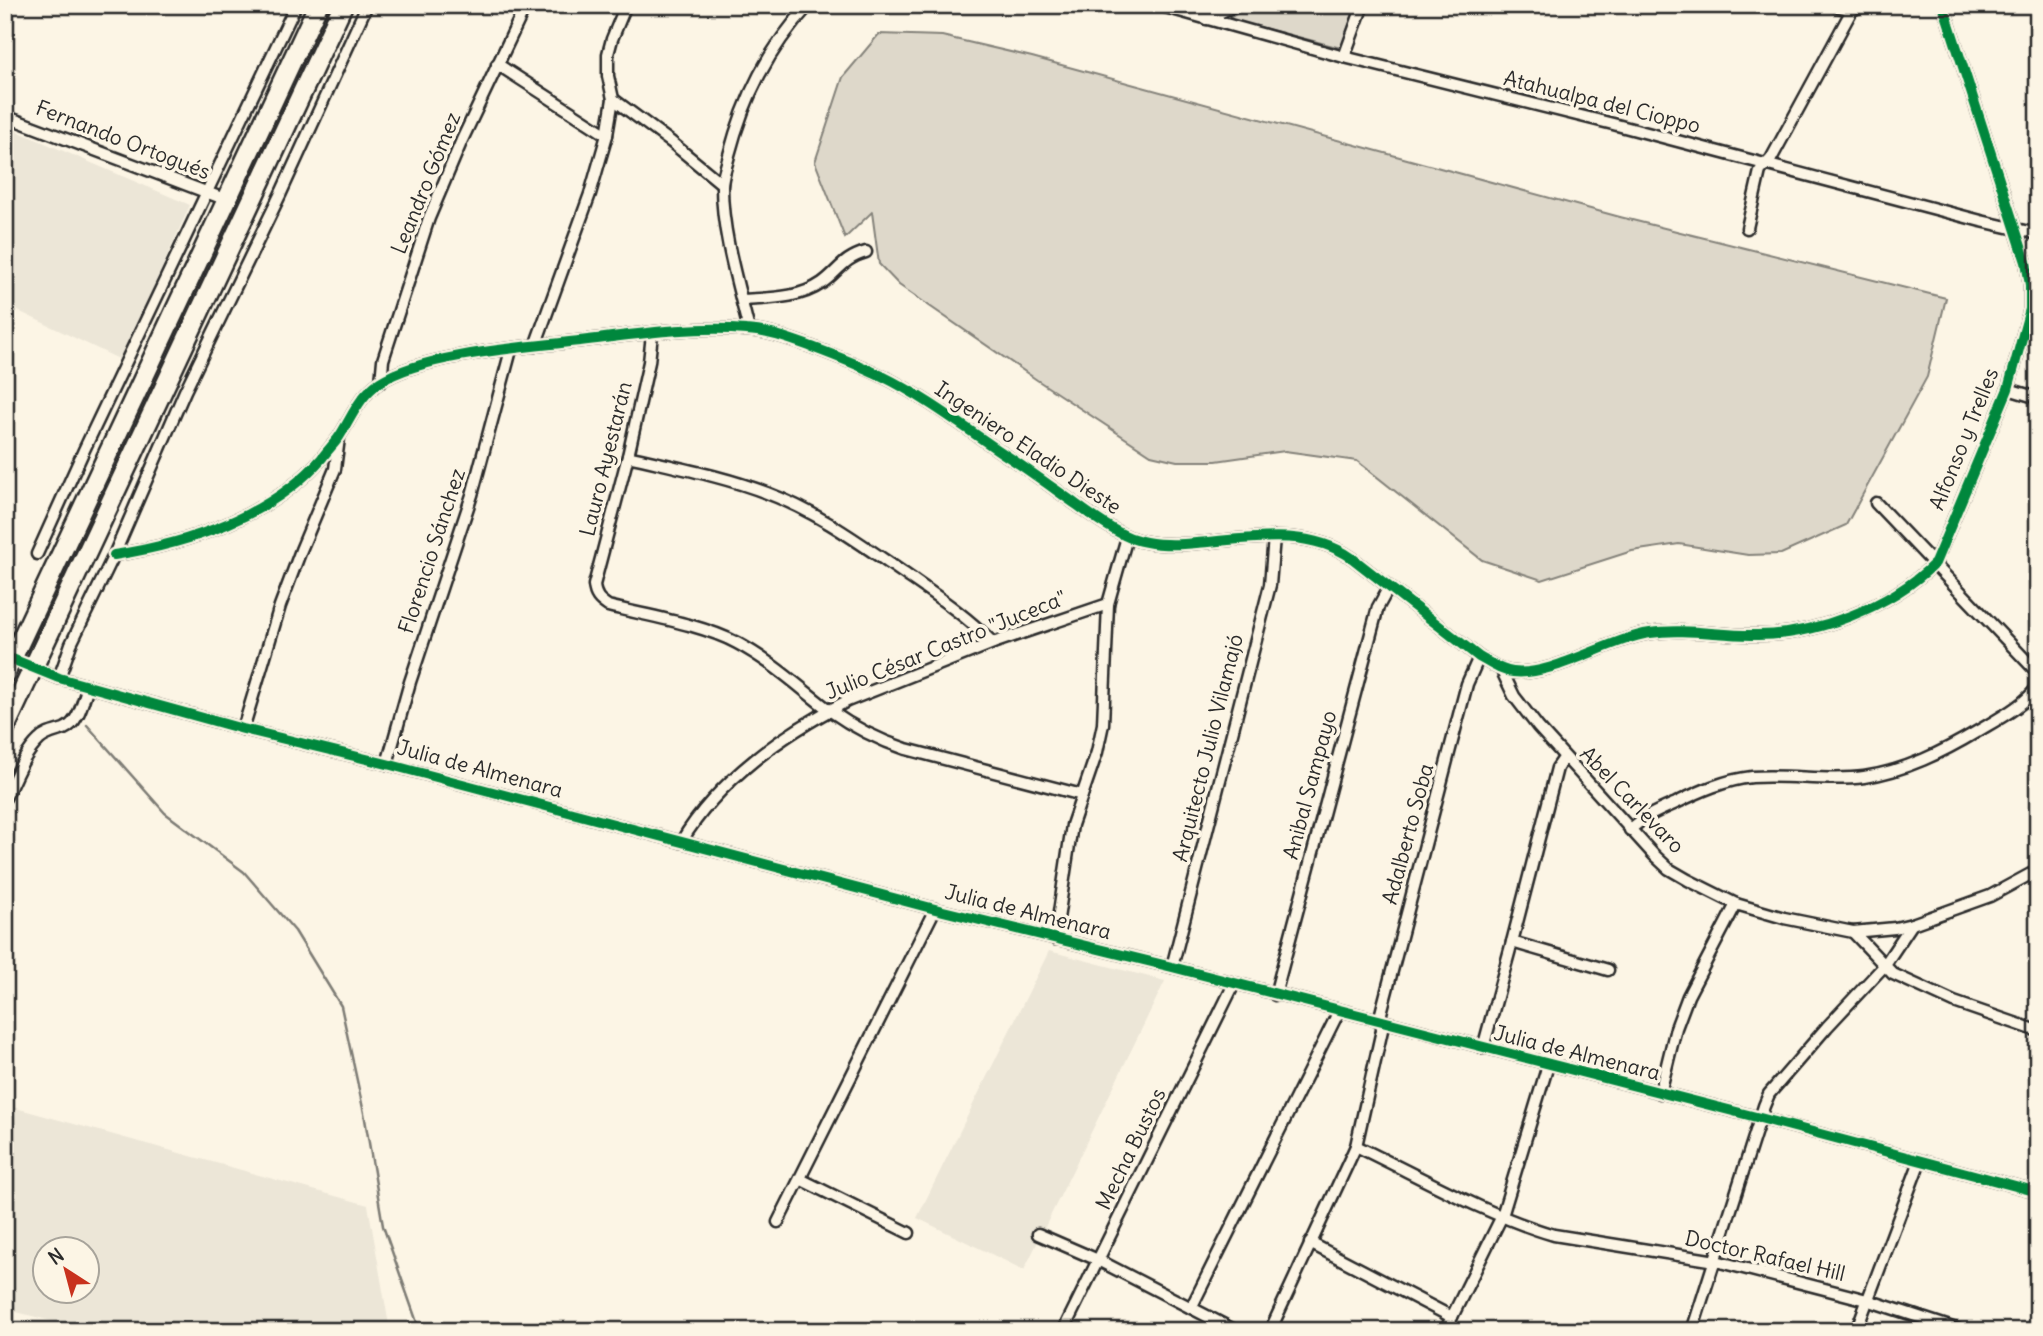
<svg xmlns="http://www.w3.org/2000/svg" width="2043" height="1336" font-family="Delius,sans-serif">
<rect width="100%" height="100%" fill="#fcf5e5"/>
<filter id="ink" filterUnits="userSpaceOnUse"><feTurbulence type="fractalNoise" baseFrequency=".0143" numOctaves="2"/><feDisplacementMap in="SourceGraphic" scale="14" xChannelSelector="R" yChannelSelector="G"/><feConvolveMatrix kernelMatrix="1 2 1 2 8 2 1 2 1" color-interpolation-filters="sRGB"/></filter>
<g filter="url(#ink)">
<!-- built -->
<g fill="#ece6d7" fill-rule="evenodd">
<polygon points="5,126 190,205 121,360 8,306 5,310"/>
<polygon points="1049,951 1165,981 1024,1270 917,1218"/>
<path d="M5 1105 368 1205 390 1331H90L5 1309ZM46 1248H88V1290H46Z"/>
</g>
<!-- green -->
<g fill="#ded8ca" stroke="#84827a" stroke-width="2">
<polygon points="324,5 337,5 30,655 28,651 91,516 119,444"/>
<polygon points="1252,5 1356,5 1341,48 1228,19"/>
<polygon points="879,34 942,36 1032,57 1620,217 1946,298 1927,377 1846,525 1781,554 1748,555 1679,544 1632,551 1542,580 1482,560 1357,461 1285,451 1216,461 1177,461 1151,455 1037,380 899,285 879,264 872,212 845,238 815,162 843,77"/>
</g>
<g fill="none" stroke-linecap="round" stroke-linejoin="round">
<!-- stream -->
<polyline stroke="#7d7b74" stroke-width="2.5" points="87,725 165,813 244,872 295,931 341,1006 364,1113 383,1226 420,1331"/>
<!-- street casing -->
<g stroke="#2b2b2b" stroke-width="15">
<g id="street">
<polyline points="1158,5 1344,57 1613,124 1981,221 2038,234"/>
<polyline points="1831,5 1852,10"/>
<polyline points="1206,19 1236,5"/>
<polyline points="1344,57 1363,5"/>
<polyline points="497,64 607,135"/>
<polyline points="613,99 671,142 722,184"/>
<polyline points="5,116 227,200"/>
<polyline points="1747,228 1760,171 1771,159 1852,10 1864,5"/>
<path d="M742 300C769 298 799 299 822 283 840 270 842 259 866 252"/>
<path d="M749 330C738 285 722 233 722 187 722 177 727 165 729 155 744 98 768 49 809 5"/>
<path d="M652 334 649 362 628 456 594 585C595 596 599 600 608 606 648 616 701 624 737 643 771 661 799 687 829 710 853 727 878 740 906 749L1082 795"/>
<polyline points="535,346 590,194 607,135 613,99 608,76 608,54 612,39 626,5"/>
<polyline points="381,382 383,360 429,218 462,140 526,5"/>
<polyline points="2008,389 2038,398"/>
<path d="M628 456C674 467 723 476 767 493 818 512 861 544 905 574 935 595 967 616 993 643"/>
<polyline points="1876,503 2038,673"/>
<polyline points="37,554 84,450 296,5"/>
<path d="M114 555C187 544 272 516 322 458 327 451 334 444 339 437 352 417 359 396 380 382 419 356 513 348 561 343 621 337 685 325 746 330 769 331 790 339 812 347 836 356 859 365 882 376 925 397 964 427 1004 454 1029 470 1053 488 1077 505 1092 516 1107 527 1124 535 1142 544 1164 545 1184 544 1240 541 1303 524 1352 558L1479 657C1490 663 1501 671 1513 672 1552 677 1609 639 1650 633 1683 628 1718 635 1751 635 1813 637 1891 607 1935 563L2008 389 2030 309V285L2026 262 1943 5"/>
<polyline points="12,659 59,678 243,729 387,764 935,909 1172,967 1760,1118 2038,1192"/>
<polyline points="1501,669 1514,696 1538,727 1654,855 1669,869 1688,880 1736,904 1784,918 1853,932 1895,928 1912,924 1990,896 2038,870"/>
<polyline points="59,678 71,644 114,555 185,391 281,193 367,5"/>
<polyline points="243,729 280,606 301,550 335,469 339,438"/>
<polyline points="387,764 410,682 472,495 511,350"/>
<path d="M5 798C15 779 23 755 39 740 46 733 55 732 64 729 79 723 83 700 88 686"/>
<path d="M1630 830C1643 817 1660 810 1676 803 1700 791 1725 780 1752 777 1789 774 1827 782 1864 777 1905 771 1943 752 1978 731 1998 719 2024 706 2038 686"/>
<path d="M681 842C719 779 782 735 847 701L993 643 1108 604"/>
<polyline points="1853,932 1893,974 1954,1002 2038,1031"/>
<polyline points="1055,939 1072,825 1097,752 1103,724 1108,604 1127,537"/>
<polyline points="1512,942 1608,970"/>
<polyline points="1172,967 1270,585 1274,537"/>
<polyline points="1275,995 1378,607 1389,587"/>
<polyline points="1483,1048 1512,942 1557,768 1564,758"/>
<polyline points="1660,1093 1676,1028 1688,996 1736,904"/>
<path d="M1356 1146C1419 1176 1488 1216 1554 1235L1716 1261 1867 1300 1962 1331"/>
<polyline points="800,1179 909,1233"/>
<polyline points="778,1222 935,909"/>
<polyline points="1038,1234 1098,1260 1236,1331"/>
<polyline points="1310,1243 1452,1317"/>
<polyline points="1191,1308 1339,1011"/>
<polyline points="1063,1331 1234,984"/>
<polyline points="1270,1331 1356,1146 1382,1030 1381,1013 1467,684 1479,657"/>
<polyline points="1445,1331 1502,1216 1548,1065"/>
<polyline points="1692,1331 1764,1106 1769,1094 1827,1027 1884,966 1912,924"/>
<polyline points="1856,1331 1920,1161"/>
</g>
</g>
<!-- highway casing -->
<g stroke="#2b2b2b" stroke-width="23">
<g id="highway">
<polyline points="5,674 318,5"/>
<polyline points="5,728 343,5"/>
</g>
</g>
<!-- street -->
<use href="#street" stroke="#fcf5e5" stroke-width="10"/>
<!-- highway -->
<use href="#highway" stroke="#fcf5e5" stroke-width="18"/>
<!-- cycleway casing -->
<g stroke="#fcf5e5" stroke-width="15">
<g id="cycleway">
<path d="M114 555C187 544 272 516 322 458 327 451 334 444 339 437 352 417 359 396 380 382 419 356 513 348 561 343 621 337 685 325 746 330 769 331 790 339 812 347 836 356 859 365 882 376 925 397 964 427 1004 454 1029 470 1053 488 1077 505 1092 516 1107 527 1124 535 1142 544 1164 545 1184 544 1240 541 1303 524 1352 558L1479 657C1490 663 1501 671 1513 672 1552 677 1609 639 1650 633 1683 628 1718 635 1751 635 1813 637 1891 607 1935 563L2008 389 2030 309V285L2026 262 1943 5"/>
<polyline points="12,659 59,678 243,729 387,764 935,909 1172,967 1760,1118 2038,1192"/>
</g>
</g>
<!-- cycleway -->
<use href="#cycleway" stroke="#00873e" stroke-width="10"/>
</g>
</g>
<g text-anchor="middle" stroke-width="7" stroke-linejoin="round" paint-order="stroke">
<!-- street labels -->
<g font-size="21" fill="#2b2b2b" stroke="#fcf5e5">
<text transform="translate(1602 102) rotate(14)" y="7">Atahualpa del Cioppo</text>
<text transform="translate(123 140) rotate(21)" y="7">Fernando Ortogués</text>
<text transform="translate(426 183) rotate(-68)" y="7">Leandro Gómez</text>
<text transform="translate(1964 439) rotate(-68)" y="7">Alfonso y Trelles</text>
<text transform="translate(1028 448) rotate(34)" y="7">Ingeniero Eladio Dieste</text>
<text transform="translate(606 459) rotate(-76)" y="7">Lauro Ayestarán</text>
<text transform="translate(432 551) rotate(-72)" y="7">Florencio Sánchez</text>
<text transform="translate(946 645) rotate(-22)" y="7">Julio César Castro "Juceca"</text>
<text transform="translate(1208 748) rotate(-76)" y="7">Arquitecto Julio Vilamajó</text>
<text transform="translate(480 769) rotate(15)" y="7">Julia de Almenara</text>
<text transform="translate(1310 785) rotate(-75)" y="7">Anibal Sampayo</text>
<text transform="translate(1632 800) rotate(46)" y="7">Abel Carlevaro</text>
<text transform="translate(1408 834) rotate(-75)" y="7">Adalberto Soba</text>
<text transform="translate(1028 912) rotate(14)" y="7">Julia de Almenara</text>
<text transform="translate(1577 1053) rotate(14)" y="7">Julia de Almenara</text>
<text transform="translate(1131 1149) rotate(-64)" y="7">Mecha Bustos</text>
<text transform="translate(1765 1256) rotate(13)" y="7">Doctor Rafael Hill</text>
</g>
</g>
<!-- margin -->
<rect width="2043" height="1336" fill="none" stroke="#fcf5e5" stroke-width="28"/>
<rect x="14" y="14" width="2015" height="1308" fill="none" stroke="#2b2b2b" stroke-width="2.5" filter="url(#ink)"/>
<!-- north arrow -->
<g transform="translate(66 1270) rotate(324)"><circle r="33" fill="#fcf5e5" stroke="#a8a49b" stroke-width="2"/>
<path d="M0-5L12 26L0 18L-12 26Z" fill="#c8321e"/>
<text y="-10" font-size="19" font-weight="bold" text-anchor="middle" fill="#2b2b2b">N</text>
</g>
</svg>
